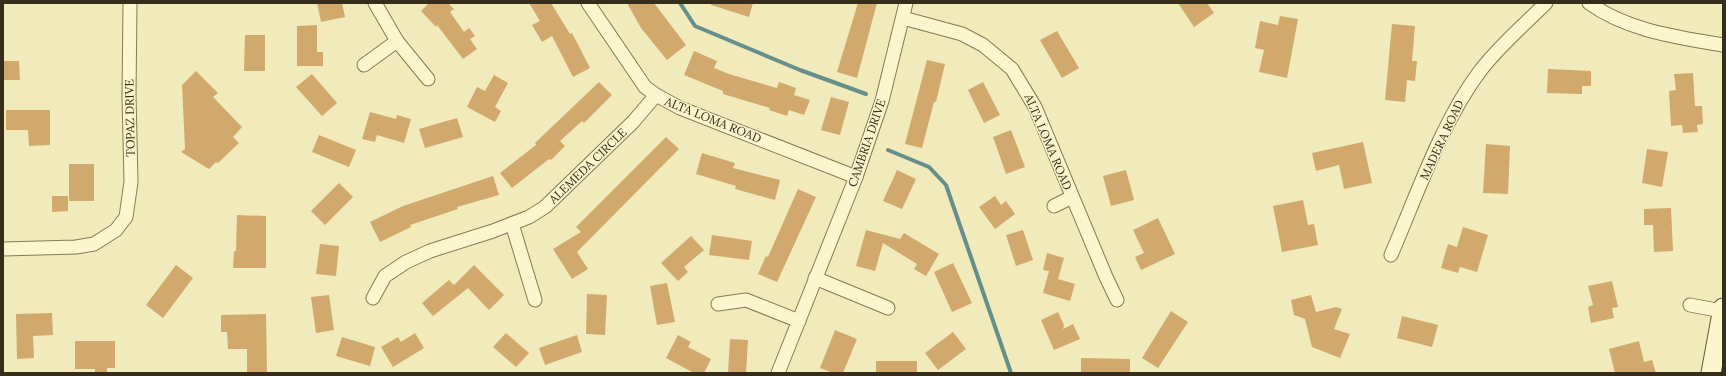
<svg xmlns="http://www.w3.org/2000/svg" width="1726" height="376" font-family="Lora,serif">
<rect width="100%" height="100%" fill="#f1eaba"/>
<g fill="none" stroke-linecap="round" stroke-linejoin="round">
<!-- stream -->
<g stroke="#668f8c" stroke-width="4">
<polyline points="680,3 695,26 800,70 866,94"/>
<polyline points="888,150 929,167 946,185 1011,373"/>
</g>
</g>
<!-- building -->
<g fill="#d2a96d">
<polygon points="317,3 342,3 345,17 321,22"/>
<polygon points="429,3 448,3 454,9 450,12 464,32 469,28 475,36 470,39 477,49 463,59 437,25 436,27 421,11"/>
<polygon points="529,3 551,3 570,34 572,33 590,68 573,77 552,36 542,42 532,25 540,21"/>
<polygon points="627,3 654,3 686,45 667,60 641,28"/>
<polygon points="712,3 753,3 749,17 711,5"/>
<polygon points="858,3 877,3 857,78 837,72"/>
<polygon points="1178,3 1207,3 1214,13 1194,27"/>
<polygon points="1280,16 1298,19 1287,78 1259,72 1264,50 1255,48 1260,21 1278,25"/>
<polygon points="1392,24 1415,26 1412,61 1417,61 1415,81 1407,80 1405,102 1385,100"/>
<polygon points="317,25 317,52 323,52 323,66 297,66 297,26"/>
<polygon points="1057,31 1079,68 1062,78 1040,40"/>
<polygon points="245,35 265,35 265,71 244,71"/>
<polygon points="694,51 717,61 714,68 729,74 777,88 779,82 796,88 794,95 810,100 804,115 789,110 787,116 769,110 770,108 723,94 723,91 684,75"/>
<polygon points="927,60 945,64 936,102 934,102 922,148 905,144"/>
<polygon points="3,61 19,61 20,80 3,80"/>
<polygon points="1548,69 1591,71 1591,86 1582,86 1582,94 1547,93"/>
<polygon points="196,71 218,93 213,97 242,127 233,137 239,143 218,163 216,162 209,169 181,152 185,149 182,85"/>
<polygon points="1693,73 1695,106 1702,106 1703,124 1697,125 1698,132 1683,133 1682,125 1671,126 1669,91 1676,90 1674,74"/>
<polygon points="312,74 337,103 322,116 296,87"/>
<polygon points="494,75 508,83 495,107 501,111 495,122 467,107 477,87 485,91"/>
<polygon points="599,82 612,95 584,123 582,121 560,141 565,146 551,160 549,159 512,188 500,173 536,145 535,143"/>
<polygon points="983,82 1000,115 984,123 968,90"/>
<polygon points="831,97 849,102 840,135 821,130"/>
<polygon points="6,110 50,110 50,145 29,146 28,130 6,130"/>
<polygon points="370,112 396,119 397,115 411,119 404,143 377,135 375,142 362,139"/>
<polygon points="457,118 463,137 425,148 419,129"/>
<polygon points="1011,130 1025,167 1006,174 993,137"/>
<polygon points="319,135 356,150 349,167 312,152"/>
<polygon points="666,137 679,149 577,252 588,269 572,279 553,249 581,232 576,227"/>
<polygon points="1363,142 1372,183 1344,189 1339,165 1316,171 1312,153"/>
<polygon points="1486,144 1510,146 1508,194 1483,193"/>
<polygon points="1647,149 1668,152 1662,187 1642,183"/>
<polygon points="702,153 735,163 733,168 780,180 775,200 735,189 736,186 696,174"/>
<rect x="69" y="164" width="25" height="37"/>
<polygon points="897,170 916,179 902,209 883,201"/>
<polygon points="1126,170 1134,200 1111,206 1103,176"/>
<polygon points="493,176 499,195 457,207 458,209 410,225 411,227 380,242 370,222 403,206"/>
<polygon points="339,183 353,197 325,225 311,211"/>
<polygon points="798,189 816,197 777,282 758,274 766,256 768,257"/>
<polygon points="52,196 68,196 68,211 52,212"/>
<polygon points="995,196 1001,205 1006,201 1015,214 995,229 979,207"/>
<polygon points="1303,200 1308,225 1314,224 1318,245 1282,252 1273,206"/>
<polygon points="1671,208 1673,251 1654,252 1653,225 1644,225 1644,209"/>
<polygon points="237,215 266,216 266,268 233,268 234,251 236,251"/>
<polygon points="1158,218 1175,254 1141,270 1135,257 1144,253 1133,230"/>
<polygon points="1463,227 1488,235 1477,272 1460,267 1458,273 1441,268 1448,244 1457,247"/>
<polygon points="866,230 900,239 904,233 939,254 926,276 914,269 917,264 883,243 875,271 856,266"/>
<polygon points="1023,230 1033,260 1016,266 1006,235"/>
<polygon points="712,235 752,241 749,260 709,255"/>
<polygon points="691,236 704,250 684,267 688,272 678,281 661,263"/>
<polygon points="320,244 339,246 336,276 316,274"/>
<polygon points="1047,253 1064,258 1058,279 1075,284 1070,301 1043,293 1049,271 1043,270"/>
<polygon points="953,263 972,303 952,312 934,272"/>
<polygon points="176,265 193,278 163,318 146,305"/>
<polygon points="474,265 504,295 489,310 468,288 433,316 422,303 449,280 454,285"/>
<polygon points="1612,281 1618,307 1612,308 1614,318 1591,323 1588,307 1593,305 1588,286"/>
<polygon points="667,283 675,322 657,325 650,286"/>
<polygon points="587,294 607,295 605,335 586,334"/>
<polygon points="329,295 334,330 316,333 311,297"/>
<polygon points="1311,295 1316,312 1336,307 1342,309 1334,329 1350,334 1340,358 1312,347 1305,319 1294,315 1291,300"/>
<polygon points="1171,311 1188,322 1158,368 1142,358"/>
<polygon points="1058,312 1064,325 1063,329 1073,324 1080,339 1054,350 1041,320"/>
<polygon points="52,313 53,335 33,336 34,358 17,359 16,314"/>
<polygon points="266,314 267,372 247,372 247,349 228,349 227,332 221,332 221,315"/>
<polygon points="1402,316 1438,325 1432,347 1397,338"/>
<polygon points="835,330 857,339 843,373 833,373 820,368"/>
<polygon points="953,332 966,349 938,370 925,353"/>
<polygon points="415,333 424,348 393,367 381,347 398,337 401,342"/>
<polygon points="506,333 529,353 516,367 493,347"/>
<polygon points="577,335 582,352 545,365 539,348"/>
<polygon points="678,335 691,342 688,347 711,359 704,373 694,373 666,358"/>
<polygon points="342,337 375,347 370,366 336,356"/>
<polygon points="730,339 748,340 746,373 728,373"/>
<polygon points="75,341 115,341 115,368 107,368 107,373 95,373 95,369 75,369"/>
<polygon points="1639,341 1644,362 1652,360 1656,373 1615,373 1609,349"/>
<polygon points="1081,358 1130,359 1130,373 1081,373"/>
<rect x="876" y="361" width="41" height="12"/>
</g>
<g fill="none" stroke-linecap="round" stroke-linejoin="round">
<!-- street casing -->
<g stroke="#887953" stroke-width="15">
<g id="street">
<polyline points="375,3 397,41 428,79"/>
<polyline points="588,3 645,87 656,95 680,108 856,177"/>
<path d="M1589 3C1628 31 1677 37 1723 45"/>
<polyline points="903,18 962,34 983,45 1012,69 1035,107 1106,277 1117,300"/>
<polyline points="364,65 397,41"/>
<polyline points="1054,206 1072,197"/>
<polyline points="512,224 535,300"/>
<polyline points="3,249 76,247 94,244 116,230 126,217 131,182 129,96 130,3"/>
<path d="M1391 255C1417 195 1441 123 1480 71 1499 46 1524 25 1546 3"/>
<polyline points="815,278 888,308"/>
<polyline points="373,298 385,276 406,262 430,251 493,231 529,217 545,207 633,122 656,95"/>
<polyline points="718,304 746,300 799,321"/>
<polyline points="1690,305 1722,311"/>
<polyline points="778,373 856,177 882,101 906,3"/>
</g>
</g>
<!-- secondary casing -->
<g stroke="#6a5a37" stroke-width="21">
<polyline id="secondary" points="1711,373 1723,308"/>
</g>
<!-- street -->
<use href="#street" stroke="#fbf6ce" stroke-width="13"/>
<!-- secondary -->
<use href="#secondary" stroke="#fbf6ce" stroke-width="19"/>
</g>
<g text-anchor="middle" stroke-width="3" stroke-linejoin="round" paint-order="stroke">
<!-- street labels -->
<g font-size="12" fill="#362d1a" stroke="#f8f3ca">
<text transform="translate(130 118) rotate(-91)" y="4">TOPAZ DRIVE</text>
<text transform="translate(713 120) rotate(22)" y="4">ALTA LOMA ROAD</text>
<text transform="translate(1442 140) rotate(-65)" y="4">MADERA ROAD</text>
<text transform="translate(1048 142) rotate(67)" y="4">ALTA LOMA ROAD</text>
<text transform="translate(867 143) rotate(-71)" y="4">CAMBRIA DRIVE</text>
<text transform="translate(588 166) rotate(-44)" y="4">ALEMEDA CIRCLE</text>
</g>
</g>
<!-- border -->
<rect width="1726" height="376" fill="none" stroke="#362d1a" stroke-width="8"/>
</svg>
